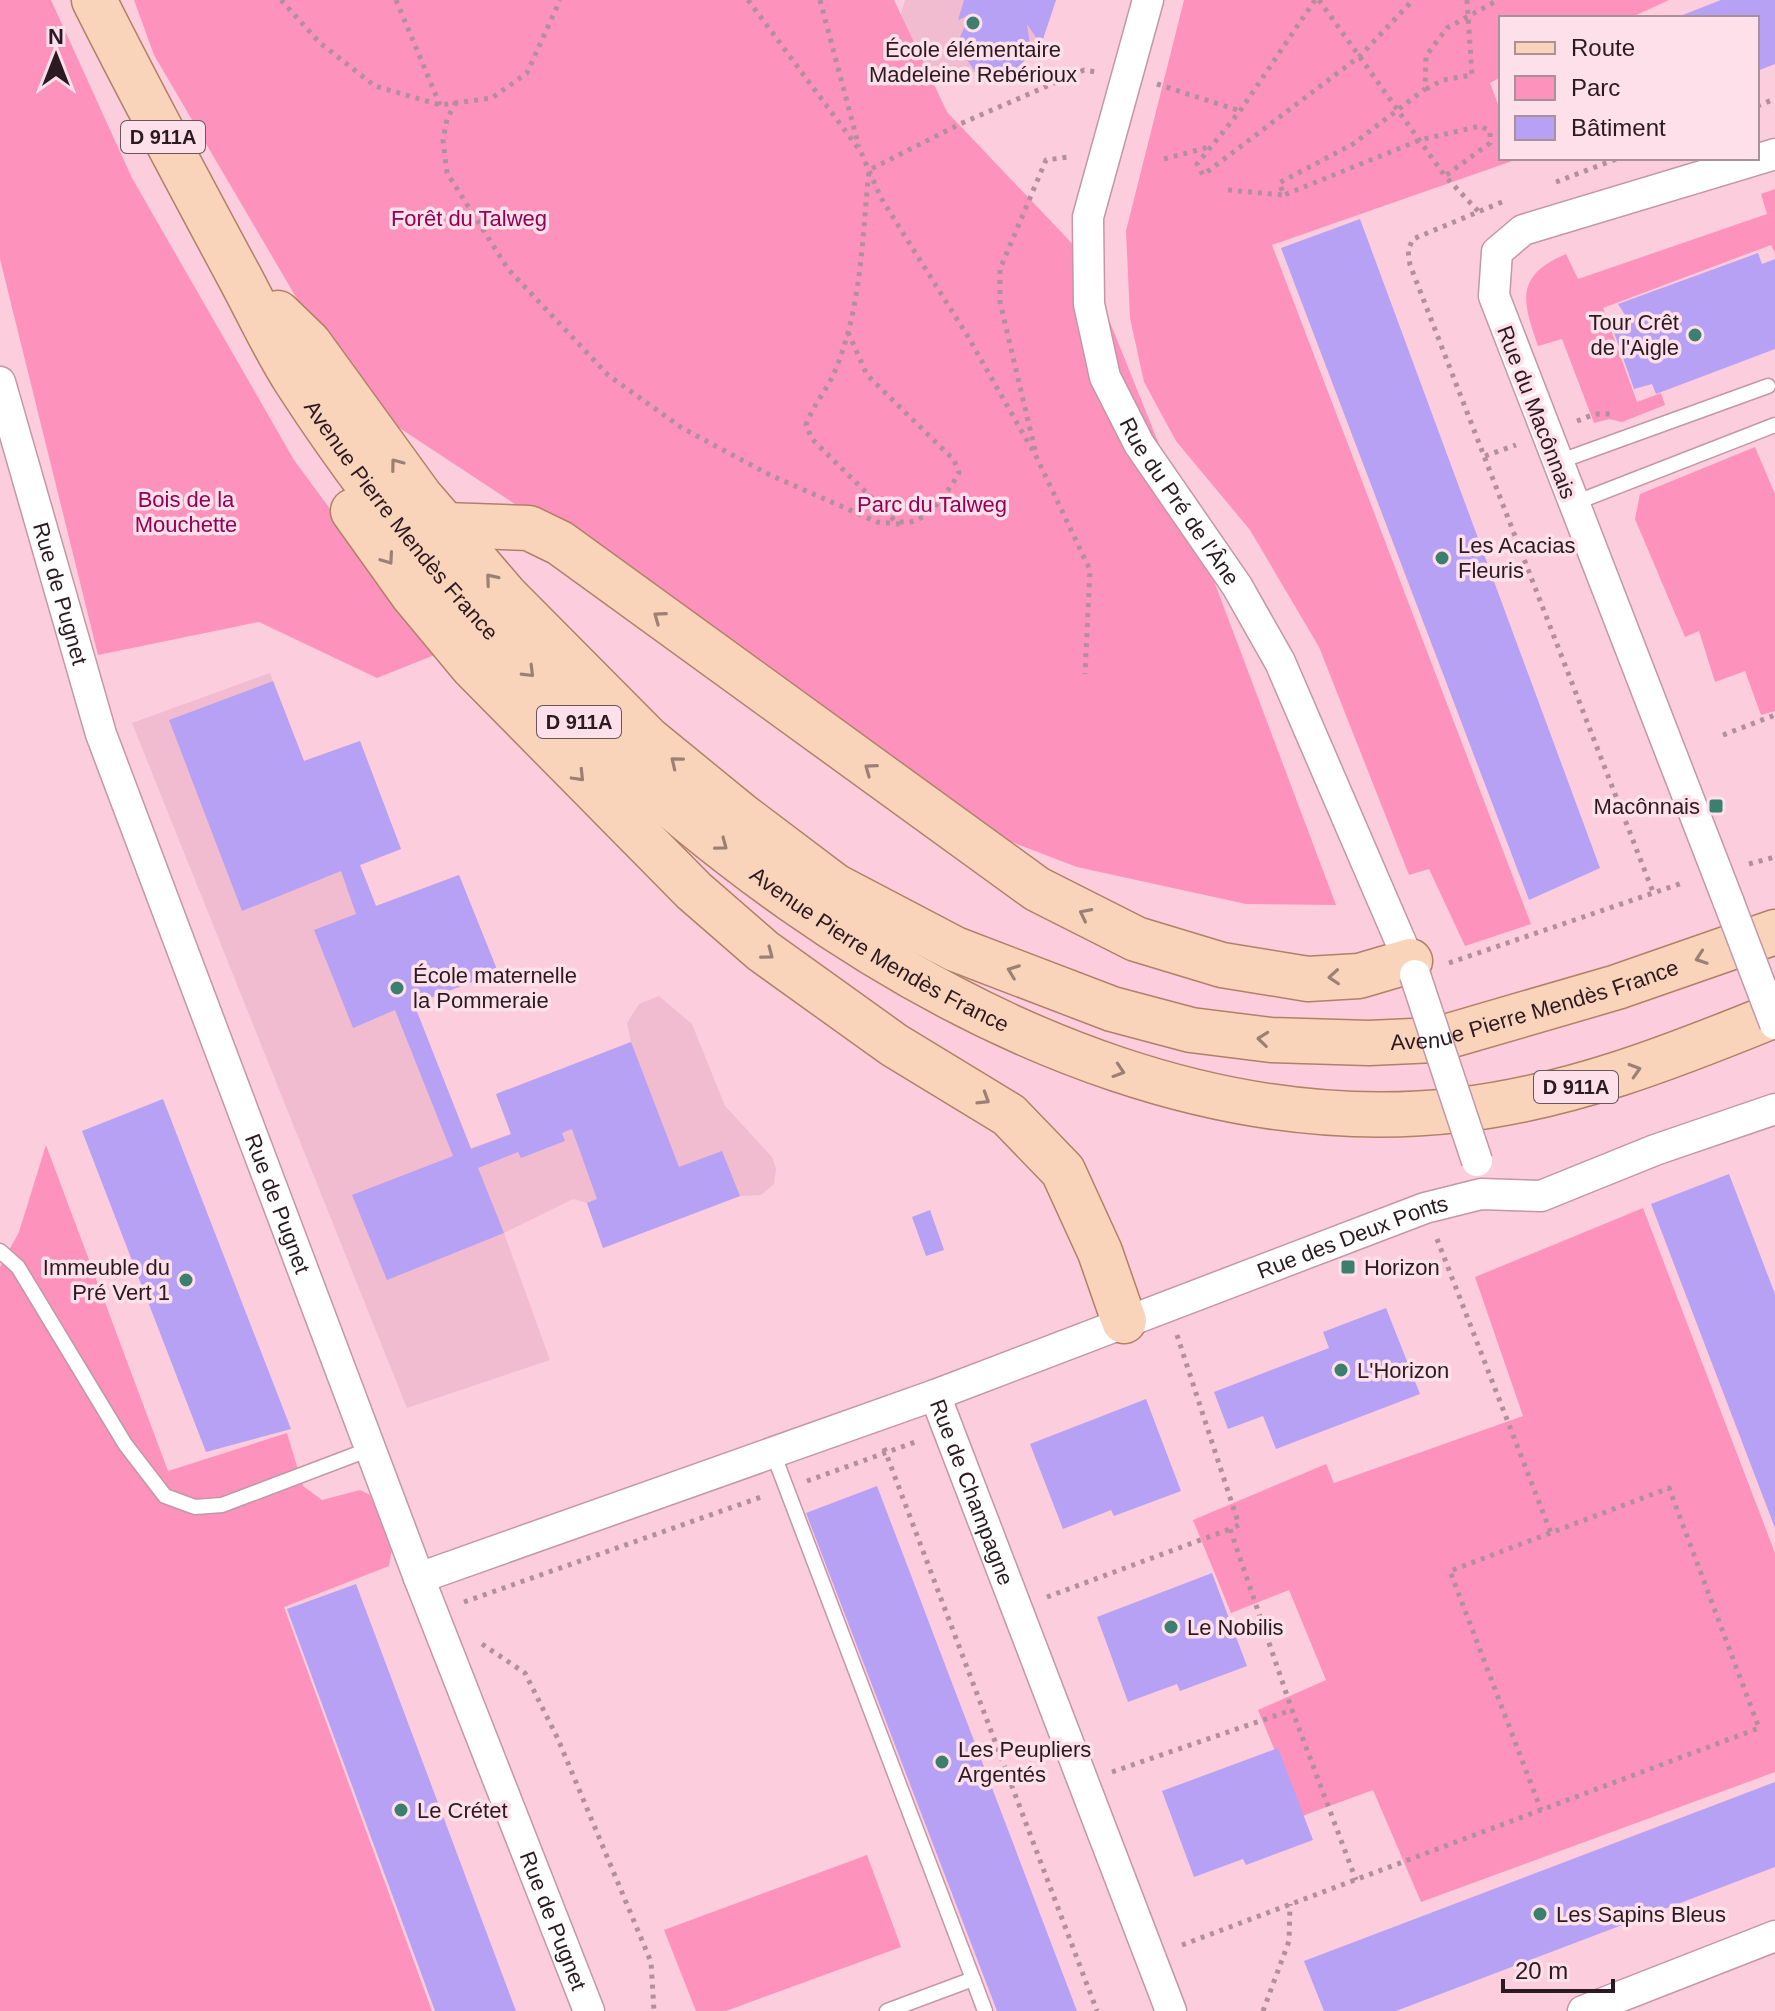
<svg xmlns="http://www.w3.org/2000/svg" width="1775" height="2011" font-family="Arial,sans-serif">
<rect width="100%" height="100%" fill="#fccddd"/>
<!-- built -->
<g fill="#f1bccf">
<polygon points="905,0 1056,0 1041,45 1015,70 994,77 951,67 887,64"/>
<polygon points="270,673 304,761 360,741 401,849 360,865 376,906 459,875 498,972 414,1005 471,1148 511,1134 496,1094 631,1042 627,1023 639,1004 659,996 692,1024 725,1106 772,1157 776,1168 774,1184 761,1195 740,1196 603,1248 587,1203 573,1199 504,1233 550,1360 407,1408 132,723"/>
</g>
<!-- green -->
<g fill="#fd92bc">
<polygon points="0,0 51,0 132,178 294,460 437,654 377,678 259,622 98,655 0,259"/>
<polygon points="134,0 894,0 947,112 1083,255 1214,581 1336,905 1246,904 1077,867 998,837 718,638 401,429 361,408 154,55"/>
<polygon points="1184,0 1669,0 1630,18 1501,18 1501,77 1490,83 1501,112 1501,158 1518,159 1272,245 1531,924 1465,946 1429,869 1409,875 1319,647 1250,530 1176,441 1144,382 1130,318 1126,231"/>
<path d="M1775 189V253L1771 245 1603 308 1637 402 1661 393 1665 405 1622 422 1609 419 1594 423 1562 339 1538 346C1522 300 1515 276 1566 254L1578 279 1767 214 1761 194Z"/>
<polygon points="1755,447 1775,494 1775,711 1761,715 1745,671 1715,682 1699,631 1685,637 1635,519 1640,494"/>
<polygon points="46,1145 168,1471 287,1433 303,1486 322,1500 360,1490 370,1495 392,1549 389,1566 284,1607 432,2011 0,2011 0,1267 19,1232"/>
<polygon points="1643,1208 1775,1553 1775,1772 1421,1902 1373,1790 1302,1816 1258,1710 1326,1680 1289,1590 1231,1613 1193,1520 1326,1464 1334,1483 1523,1416 1475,1277"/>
<polygon points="867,1855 901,1947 726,2011 696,2011 664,1930"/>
</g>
<!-- building -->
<g fill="#b7a1f4">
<polygon points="964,0 1056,0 1041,45 1027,24 1030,45 1023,63 1006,75 994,77 975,71 961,52 959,39 970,15 958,20"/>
<polygon points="1721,0 1775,0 1775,64 1757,71 1757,18 1675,18"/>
<polygon points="1360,219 1600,868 1529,900 1281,248"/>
<polygon points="1758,253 1762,264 1775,259 1775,349 1656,394 1652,384 1634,389 1610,321 1625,315 1618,304"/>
<polygon points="273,681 304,761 360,741 401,849 360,865 376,906 459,875 498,972 414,1004 471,1149 511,1134 496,1094 631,1042 679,1167 722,1151 740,1196 603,1248 587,1203 597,1199 572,1129 562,1133 565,1141 521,1158 518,1152 478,1168 504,1233 387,1280 352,1195 453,1156 395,1010 353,1028 314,930 356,914 341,871 242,911 169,720"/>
<polygon points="163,1099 291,1429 206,1452 82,1131"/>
<polygon points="1729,1174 1775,1294 1775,1528 1651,1204"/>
<polygon points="930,1210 944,1250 926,1256 912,1217"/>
<polygon points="1386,1308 1420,1394 1276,1449 1263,1416 1228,1429 1214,1392 1329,1348 1323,1332"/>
<polygon points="1146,1399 1181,1491 1114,1516 1111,1510 1063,1529 1030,1444"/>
<polygon points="877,1486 1077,2011 997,2011 806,1513"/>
<polygon points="1212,1573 1247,1666 1180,1691 1177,1684 1128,1702 1097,1617"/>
<polygon points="356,1584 516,2011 435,2011 287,1609"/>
<polygon points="1278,1748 1313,1840 1246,1865 1243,1859 1194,1877 1162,1791"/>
<polygon points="1775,1782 1775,1867 1396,2011 1324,2011 1304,1961"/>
</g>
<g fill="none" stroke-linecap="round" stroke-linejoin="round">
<!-- service casing -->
<g stroke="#c397a6" stroke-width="17">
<g id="service">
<polyline points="1558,462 1768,386"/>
<polyline points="1572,504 1775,425"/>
<polyline points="0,1251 18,1267 125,1444 165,1496 195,1507 222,1505 370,1449"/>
<polyline points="773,1453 973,1979 887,2011"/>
<polyline points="973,1979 985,2011"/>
</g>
</g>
<!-- minor casing -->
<g stroke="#c397a6" stroke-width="33">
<g id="minor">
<path id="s1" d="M1148 0 1088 217 1089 304 1105 377 1139 444 1237 586 1280 662 1415 975"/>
<path id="s2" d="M0 382 101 734 419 1578 589 2011"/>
<polyline points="1729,903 1494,296 1497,252 1523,230 1775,154"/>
<path id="s3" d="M935 1395 1171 2011"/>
<path id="s4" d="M419 1578 935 1395 1425 1208 1481 1194 1541 1196 1655 1150 1775 1109"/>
<polyline points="1583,2011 1775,1936"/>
</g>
</g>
<!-- primary casing -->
<g stroke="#b08167" stroke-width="47">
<g id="primary">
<path id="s5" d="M94 0C140 92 189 183 238 274 257 309 274 347 296 381 527 740 1001 1163 1459 1110 1570 1097 1672 1057 1775 1015"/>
<path id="s6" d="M278 313 309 343 420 496 506 596 648 739 741 815 835 886 955 949 1112 1009 1191 1030 1271 1040 1369 1043 1435 1040 1617 987 1775 932"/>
<polyline points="353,511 413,595 472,666 694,891 763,951 894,1045 1009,1115 1063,1171 1100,1252 1124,1321"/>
<polyline points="445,525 529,528 560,543 1037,889 1136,939 1222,965 1308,979 1359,976 1410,961"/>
</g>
</g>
<!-- path -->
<g stroke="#b38f9c" stroke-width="5" stroke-dasharray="4 6" stroke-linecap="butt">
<polyline points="281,0 320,43 375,86 440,105 492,98 527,73 560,0"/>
<polyline points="396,0 440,105"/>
<polyline points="748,0 861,152 881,198 967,335 1037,458 1090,570 1085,674"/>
<polyline points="820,0 859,147"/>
<polyline points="1315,0 1240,111 1197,164 1203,175 1360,56 1413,0"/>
<polyline points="1319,0 1445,176"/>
<polyline points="1157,84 1240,111"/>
<polyline points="1426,89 1443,80 1472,75 1467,0"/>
<polyline points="456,102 447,119 443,140 447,173 508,269 608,375 682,428 770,475 877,522 900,524"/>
<polyline points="1757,106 1775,99"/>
<polyline points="1164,159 1209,147"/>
<polyline points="1556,182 1619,158"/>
<polyline points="1228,190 1283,195"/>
<polyline points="1502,202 1413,239 1408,250 1410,265 1653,892"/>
<polyline points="1478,211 1445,176 1490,143 1490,131 1480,126 1420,140 1284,195 1279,183 1353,144 1425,89 1426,56 1447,28 1498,0"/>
<path d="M848 332 867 375 954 460 959 473C946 495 922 532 894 520L812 439 806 425C813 405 827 390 835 371 862 306 862 238 869 170L960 124 1084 70 1096 72"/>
<polyline points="1577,421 1595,414 1610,414"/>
<polyline points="1035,450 1000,302 1000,269 1046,160 1069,157"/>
<polyline points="1485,456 1516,445"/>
<polyline points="1723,735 1775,715"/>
<polyline points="1749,864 1775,857"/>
<polyline points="1449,963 1685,882"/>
<polyline points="1437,1239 1551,1533"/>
<polyline points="1177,1335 1239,1525 1230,1529 1292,1710 1356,1880"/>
<polyline points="884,1448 1097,2011"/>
<polyline points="807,1481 918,1441"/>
<polyline points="1047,1597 1230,1529"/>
<polyline points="464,1602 764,1496"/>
<polyline points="482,1644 525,1673 558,1739 651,1962 654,2011"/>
<polyline points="1112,1772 1292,1710"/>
<polyline points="1182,1945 1759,1728 1669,1488 1450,1571 1541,1810"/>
<polyline points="1263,2011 1289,1941 1290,1904"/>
</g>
<!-- service -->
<use href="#service" stroke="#fff" stroke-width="14"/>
<!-- minor -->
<use href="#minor" stroke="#fff" stroke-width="30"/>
<!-- primary -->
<use href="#primary" stroke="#fad4ba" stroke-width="44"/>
<!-- minor-bridge casing -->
<g stroke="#c397a6" stroke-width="33" stroke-linecap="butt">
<g id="minor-bridge">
<polyline points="1729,903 1775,1024"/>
<polyline points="1415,975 1477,1161"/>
</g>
</g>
<!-- minor-bridge -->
<use href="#minor-bridge" stroke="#fff" stroke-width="30"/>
</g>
<!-- one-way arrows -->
<defs><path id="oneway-chevron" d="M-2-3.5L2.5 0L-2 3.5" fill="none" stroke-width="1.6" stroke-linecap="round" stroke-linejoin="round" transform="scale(2)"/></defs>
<g stroke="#9d8075">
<use href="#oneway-chevron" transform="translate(396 464) rotate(-127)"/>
<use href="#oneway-chevron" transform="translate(388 559) rotate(55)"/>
<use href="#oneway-chevron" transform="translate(491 579) rotate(-130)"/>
<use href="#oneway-chevron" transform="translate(659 617) rotate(-144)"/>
<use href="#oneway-chevron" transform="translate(529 672) rotate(45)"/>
<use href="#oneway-chevron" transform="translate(676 762) rotate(-141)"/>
<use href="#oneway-chevron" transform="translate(870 769) rotate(-144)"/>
<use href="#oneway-chevron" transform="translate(579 776) rotate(46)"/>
<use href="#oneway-chevron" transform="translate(722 845) rotate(37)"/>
<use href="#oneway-chevron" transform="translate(1085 914) rotate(-153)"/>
<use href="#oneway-chevron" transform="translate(768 954) rotate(37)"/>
<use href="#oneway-chevron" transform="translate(1701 958) rotate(161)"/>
<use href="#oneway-chevron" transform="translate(1013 971) rotate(-159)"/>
<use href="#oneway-chevron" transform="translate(1334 977) rotate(176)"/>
<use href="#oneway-chevron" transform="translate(1263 1039) rotate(-174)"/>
<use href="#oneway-chevron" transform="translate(1635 1070) rotate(-17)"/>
<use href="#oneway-chevron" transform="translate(1119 1071) rotate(18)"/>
<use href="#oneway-chevron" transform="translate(984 1099) rotate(32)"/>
</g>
<!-- markers -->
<g fill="#3d7f6f" stroke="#fde0ea" stroke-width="3">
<circle cx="973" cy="23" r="8"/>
<circle cx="1695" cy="335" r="8"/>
<circle cx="1442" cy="558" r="8"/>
<rect x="1708" y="798" width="16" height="16" rx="4"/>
<circle cx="397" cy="988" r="8"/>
<rect x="1340" y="1259" width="16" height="16" rx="4"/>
<circle cx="186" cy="1280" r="8"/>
<circle cx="1341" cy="1370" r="8"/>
<circle cx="1171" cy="1627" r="8"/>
<circle cx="942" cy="1762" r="8"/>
<circle cx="401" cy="1810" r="8"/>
<circle cx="1540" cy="1914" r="8"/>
</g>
<g text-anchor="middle" stroke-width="7" stroke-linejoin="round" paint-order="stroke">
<!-- shield labels -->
<g fill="#fde0ea" stroke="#6a555d" stroke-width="2">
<rect x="121" y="121" width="84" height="32" rx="6"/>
<rect x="537" y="706" width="84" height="32" rx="6"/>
<rect x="1534" y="1071" width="84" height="32" rx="6"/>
</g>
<g font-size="20" font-weight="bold" fill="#2b1a21">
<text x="163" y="144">D 911A</text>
<text x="579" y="729">D 911A</text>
<text x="1576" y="1094">D 911A</text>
</g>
<!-- poi labels -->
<g font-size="22" fill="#2b1a21" stroke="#fde0ea" text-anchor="start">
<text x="973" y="57" text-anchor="middle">École élémentaire<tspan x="973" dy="25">Madeleine Rebérioux</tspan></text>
<text x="1679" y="330" text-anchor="end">Tour Crêt<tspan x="1679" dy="25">de l'Aigle</tspan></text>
<text x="1458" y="553">Les Acacias<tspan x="1458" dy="25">Fleuris</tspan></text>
<text x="1700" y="814" text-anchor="end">Macônnais</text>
<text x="413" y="983">École maternelle<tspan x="413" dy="25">la Pommeraie</tspan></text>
<text x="170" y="1275" text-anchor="end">Immeuble du<tspan x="170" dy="25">Pré Vert 1</tspan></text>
<text x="1364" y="1275">Horizon</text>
<text x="1357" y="1378">L'Horizon</text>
<text x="1187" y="1635">Le Nobilis</text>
<text x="958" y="1757">Les Peupliers<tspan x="958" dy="25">Argentés</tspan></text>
<text x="417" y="1818">Le Crétet</text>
<text x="1556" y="1922">Les Sapins Bleus</text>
</g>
<!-- park labels -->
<g font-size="22" fill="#940054" stroke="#fde0ea">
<text x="469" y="226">Forêt du Talweg</text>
<text x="186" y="507">Bois de la<tspan x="186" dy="25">Mouchette</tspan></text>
<text x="932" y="512">Parc du Talweg</text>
</g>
<!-- street labels -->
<g font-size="22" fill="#2b1a21" stroke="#fde0ea">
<text transform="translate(1537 412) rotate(69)" y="8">Rue du Macônnais</text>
<text dy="8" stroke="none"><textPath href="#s1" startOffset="532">Rue du Pré de l'Âne</textPath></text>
<text dy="8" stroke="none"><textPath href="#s5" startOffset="606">Avenue Pierre Mendès France</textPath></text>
<text dy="8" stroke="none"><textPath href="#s2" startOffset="220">Rue de Pugnet</textPath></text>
<text dy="8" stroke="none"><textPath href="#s5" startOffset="1254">Avenue Pierre Mendès France</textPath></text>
<text dy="8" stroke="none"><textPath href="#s6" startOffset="1538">Avenue Pierre Mendès France</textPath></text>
<text dy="8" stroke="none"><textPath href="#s2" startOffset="868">Rue de Pugnet</textPath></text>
<text dy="8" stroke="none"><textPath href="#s4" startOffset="994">Rue des Deux Ponts</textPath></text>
<text dy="8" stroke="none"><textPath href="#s3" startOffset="104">Rue de Champagne</textPath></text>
<text dy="8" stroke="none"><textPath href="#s2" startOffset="1636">Rue de Pugnet</textPath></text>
</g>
</g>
<!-- legend -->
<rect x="1499" y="16" width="260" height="144" fill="#fde0ea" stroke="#a9919a" stroke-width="2"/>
<rect x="1515" y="42" width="40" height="12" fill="#fad4ba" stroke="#a9919a" stroke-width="2"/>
<text x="1571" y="56" font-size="24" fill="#2b1a21">Route</text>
<rect x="1515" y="76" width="40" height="24" fill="#fd92bc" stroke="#a9919a" stroke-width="2"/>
<text x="1571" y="96" font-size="24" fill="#2b1a21">Parc</text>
<rect x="1515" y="116" width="40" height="24" fill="#b7a1f4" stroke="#a9919a" stroke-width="2"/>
<text x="1571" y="136" font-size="24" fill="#2b1a21">Bâtiment</text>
<!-- north arrow -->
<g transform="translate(56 56)" stroke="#fde0ea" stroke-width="6" paint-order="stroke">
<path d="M0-6L14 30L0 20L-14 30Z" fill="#2b1a21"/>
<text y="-12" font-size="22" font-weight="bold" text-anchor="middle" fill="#2b1a21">N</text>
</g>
<!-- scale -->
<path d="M1503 1979v12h110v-12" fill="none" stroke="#2b1a21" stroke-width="4"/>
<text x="1515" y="1979" font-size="24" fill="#2b1a21" stroke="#fde0ea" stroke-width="6" paint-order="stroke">20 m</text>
</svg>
